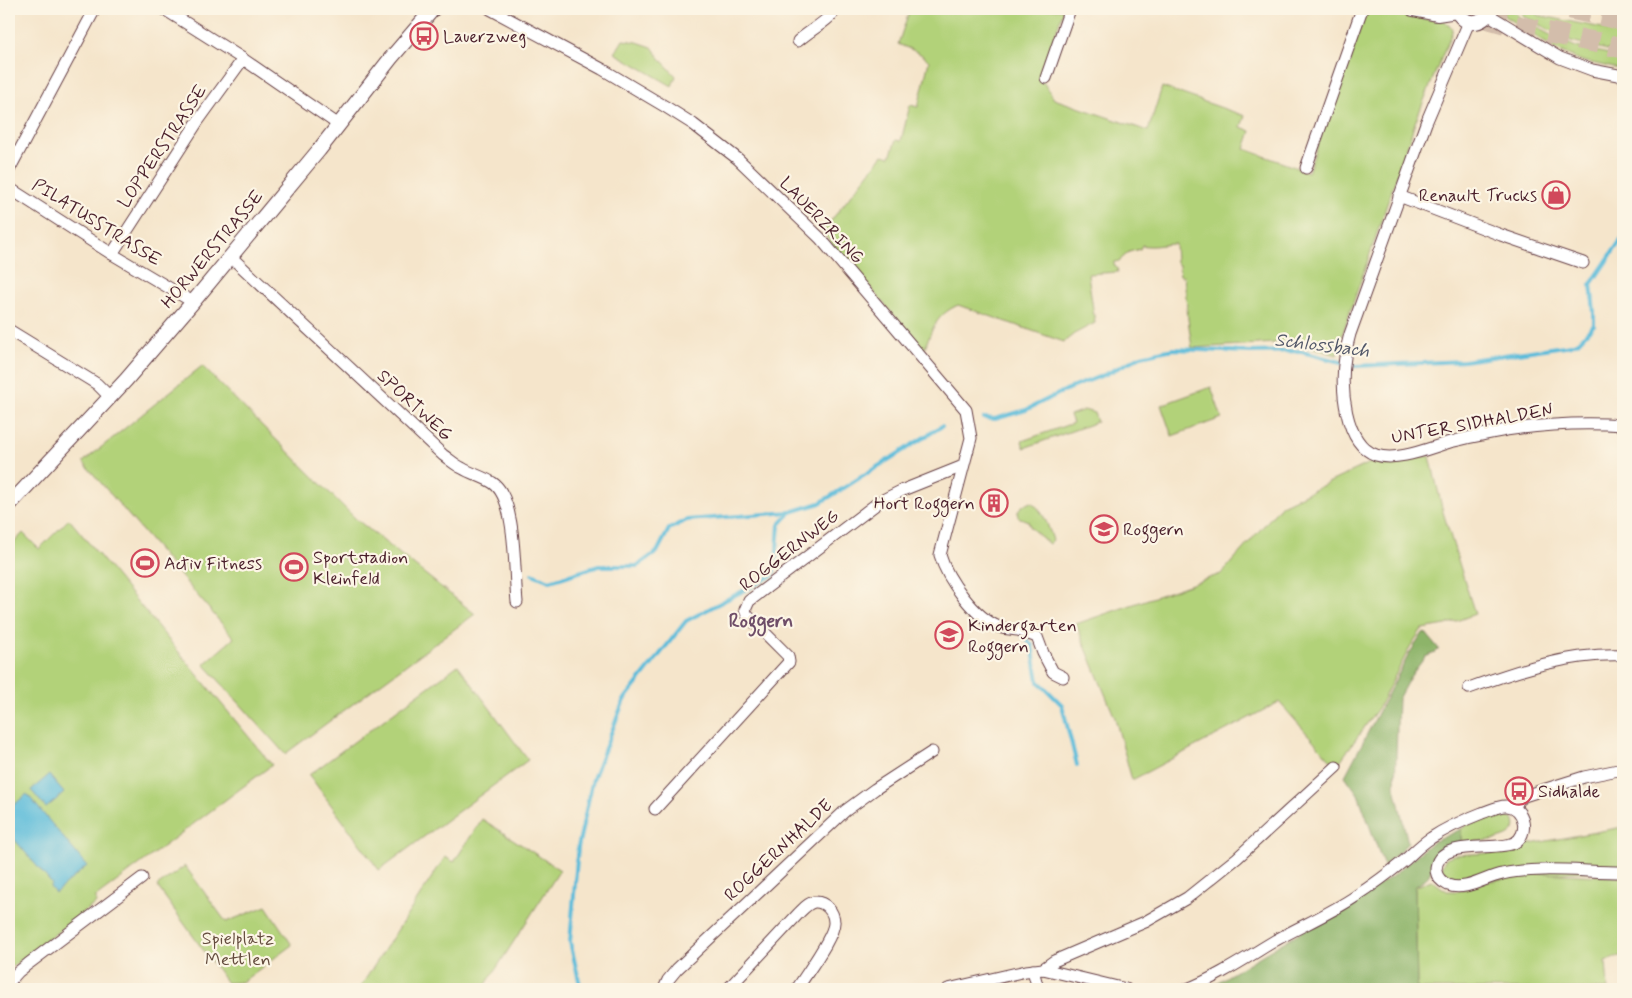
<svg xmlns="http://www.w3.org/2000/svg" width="1632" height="998" font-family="Mynerve,sans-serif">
<rect width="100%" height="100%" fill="#fcf5e5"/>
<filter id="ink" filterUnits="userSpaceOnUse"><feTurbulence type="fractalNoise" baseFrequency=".02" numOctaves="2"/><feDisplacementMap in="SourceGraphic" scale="10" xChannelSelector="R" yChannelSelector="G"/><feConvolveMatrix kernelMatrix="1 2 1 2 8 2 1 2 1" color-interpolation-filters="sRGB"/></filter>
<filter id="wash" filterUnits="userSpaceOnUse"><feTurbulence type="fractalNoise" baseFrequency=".0096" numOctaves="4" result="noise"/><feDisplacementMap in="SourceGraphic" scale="20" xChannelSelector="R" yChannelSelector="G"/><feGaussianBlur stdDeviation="1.12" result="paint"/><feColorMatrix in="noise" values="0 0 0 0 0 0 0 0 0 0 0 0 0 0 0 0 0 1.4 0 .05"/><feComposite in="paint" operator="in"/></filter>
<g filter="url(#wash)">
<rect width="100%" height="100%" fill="#f5e5cb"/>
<!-- green -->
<g fill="#b2d279" stroke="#7e7852">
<path d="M910 9H1064L1040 77 1054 99 1148 131 1162 87 1245 116 1241 127 1251 131 1245 149 1308 172 1367 9C1393 9 1417 22 1444 20L1452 29V32L1416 120 1340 341 1337 355 1299 344 1275 343 1192 348 1188 319 1184 276H1180L1179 265 1176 263 1175 244C1163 244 1152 248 1142 245L1140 249 1129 252 1119 261 1114 262V265L1117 268 1118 272 1088 274 1095 323 1074 334 1064 342 958 305C936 315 932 329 924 350L822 232 883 155 890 157 896 140 901 141 910 105 918 107 929 61C921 52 909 49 898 44Z"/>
<polygon points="1500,9 1512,9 1522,20 1562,41 1576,47 1623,57 1623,70 1582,61 1555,49 1504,16"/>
<polygon points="1519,9 1538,9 1537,15 1623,32 1623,54 1571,41 1524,17"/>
<polygon points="623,40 637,42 652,47 662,61 676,76 672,86 615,53"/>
<polygon points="202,366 356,519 475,614 285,754 204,664 234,638 83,462"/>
<polygon points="1211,387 1222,418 1172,436 1161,405"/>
<polygon points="1084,410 1094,413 1097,422 1024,448 1022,441 1073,423 1070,415"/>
<polygon points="1430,456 1443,512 1475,614 1446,625 1422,629 1410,647 1379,707 1338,764 1336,766 1279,702 1132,780 1115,718 1076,624 1221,574 1282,505 1372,462"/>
<path d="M1031 502C1044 511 1048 526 1053 540L1049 544 1031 528 1028 521 1018 517C1016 507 1024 505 1031 502Z"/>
<polygon points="69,519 272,765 96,897 96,903 9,969 9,548 23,533 39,549"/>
<polygon points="458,665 528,760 379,870 309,775"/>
<path d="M1503 814 1513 819C1525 843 1475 841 1461 842V829L1467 825Z"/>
<polygon points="482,819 560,870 483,989 359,989 445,857 454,862"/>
<path d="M1623 827V868L1455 882C1442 878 1439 869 1446 858L1453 855 1513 852 1525 845Z"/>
<polygon points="185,866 226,922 266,906 292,945 242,982 227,983 157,886"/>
<polygon points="1539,873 1623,877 1623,955 1606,961 1608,989 1417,989 1415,887 1431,880 1447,891 1458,891 1490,881"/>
</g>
<!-- forest -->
<g fill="#8db469" stroke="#6c6a4a">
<polygon points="1425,632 1439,649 1435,653 1425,657 1410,677 1398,699 1395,787 1408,843 1384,866 1358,794 1345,776 1409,654 1423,633"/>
<path d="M1461 829V842C1434 850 1439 849 1430 873 1428 878 1420 883 1415 887L1417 989H1206L1390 878 1431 843Z"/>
</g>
<!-- water -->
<g fill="#5cbcda" stroke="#536e82">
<polygon points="49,775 64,793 46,808 31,790"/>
<polygon points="27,794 87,866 55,893 50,887 52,884 9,833 9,809"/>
</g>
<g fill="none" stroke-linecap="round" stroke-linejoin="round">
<!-- stream -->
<g stroke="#5cbcda" stroke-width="4">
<polyline points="984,418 995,419 1026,410 1068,389 1106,374 1141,356 1173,349 1251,352 1298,351 1356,366 1464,361 1571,345 1578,342 1594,325 1594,312 1591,284 1623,237"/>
<polyline points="532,574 550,581 599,566 637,566 657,552 669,529 687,520 791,512"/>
<polyline points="1023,636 1032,645 1038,681 1062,705 1077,765"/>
<polyline points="581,989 570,942 578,847 593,779 624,700 686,621 773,575 776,562 779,525 791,512 820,503 942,426"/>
</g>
</g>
</g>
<g filter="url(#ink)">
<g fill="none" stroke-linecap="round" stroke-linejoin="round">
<!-- motorway-tunnel -->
<g stroke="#d3bdab" stroke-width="21" stroke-dasharray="21 11" stroke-linecap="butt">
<polyline points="1454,9 1507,24 1623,48"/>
<polyline points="1570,9 1623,20"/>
</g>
<!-- minor casing -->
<g stroke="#643d43" stroke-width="13">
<g id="minor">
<polyline points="164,9 243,59 339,125"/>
<path d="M490 9 602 69 666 107 693 124 738 159 820 238 966 410 971 438 940 555C947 579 975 618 999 627 1005 629 1012 629 1018 630 1025 632 1031 635 1037 637L1043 653 1053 672 1063 677"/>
<polyline points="1489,15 1560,58 1592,70 1623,76"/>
<path d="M1469 22 1426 123 1350 334C1348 342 1346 349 1345 357 1340 385 1344 444 1376 455 1398 462 1429 448 1450 442 1471 437 1492 432 1513 429 1550 424 1586 422 1623 425"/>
<path d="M798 41C809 31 830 20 836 9"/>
<polyline points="1046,78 1070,9"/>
<polyline points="1306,168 1362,9"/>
<polyline points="9,170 95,9"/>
<polyline points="9,188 112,254 193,302"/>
<polyline points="1399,196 1501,235 1583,263"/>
<polyline points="112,254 198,121 243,59"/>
<path d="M230 256 443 455C449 459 455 465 462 468 472 474 484 477 493 483 517 499 514 574 517 602"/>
<polyline points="9,330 97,384 110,397"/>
<path d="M1469 688C1519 670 1569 653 1623 655"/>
<polyline points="1515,808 1518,800 1524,796 1584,777 1623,769"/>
<polyline points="655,809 789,662 788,656 747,615 745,610 749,601 879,502 903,490 963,466"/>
<polyline points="1043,969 1054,961 1145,922 1187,898 1237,858 1336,767"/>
<polyline points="1033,970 1038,989"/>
<polyline points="9,982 18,972 28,964 142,878"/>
<polyline points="664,989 668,980 677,969 845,811 875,789 932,752"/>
<path d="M728 989 799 913C803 909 808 903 814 902 825 901 834 912 834 922 835 936 805 975 797 989"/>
<polyline points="948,989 1026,971 1043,969 1126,989"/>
<path d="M1187 989C1216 978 1249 956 1276 940 1303 925 1331 913 1356 896 1373 885 1389 873 1405 860 1413 853 1421 844 1431 838 1446 828 1464 820 1482 813 1489 811 1499 805 1507 806 1525 807 1530 835 1514 843 1495 852 1435 837 1436 871 1437 878 1442 882 1448 885 1465 892 1486 877 1502 874 1540 866 1584 872 1623 872"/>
</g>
</g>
<!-- tertiary casing -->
<g stroke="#643d43" stroke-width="16">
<g id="tertiary">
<polyline points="1413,9 1437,14 1457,11"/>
<path d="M1456 9C1464 27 1483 26 1491 9"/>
<polyline points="9,505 126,380 193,302 319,150 391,58 433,9"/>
</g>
</g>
<!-- minor -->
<use href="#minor" stroke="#fff" stroke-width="11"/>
<!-- tertiary -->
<use href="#tertiary" stroke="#fff" stroke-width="14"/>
</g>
</g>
<!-- icons -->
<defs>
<g id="bus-ring" transform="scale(1.4375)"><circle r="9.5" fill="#fcf5e5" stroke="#d1495b" stroke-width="1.5"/><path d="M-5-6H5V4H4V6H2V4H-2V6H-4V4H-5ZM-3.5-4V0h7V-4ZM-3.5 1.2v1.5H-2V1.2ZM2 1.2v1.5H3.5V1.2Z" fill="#d1495b"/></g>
<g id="shop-ring" transform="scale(1.4375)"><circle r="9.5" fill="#fcf5e5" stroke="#d1495b" stroke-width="1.5"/><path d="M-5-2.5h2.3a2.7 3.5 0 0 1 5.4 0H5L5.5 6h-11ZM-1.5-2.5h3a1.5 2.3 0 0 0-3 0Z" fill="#d1495b"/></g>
<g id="building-ring" transform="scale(1.4375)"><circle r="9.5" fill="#fcf5e5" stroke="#d1495b" stroke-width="1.5"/><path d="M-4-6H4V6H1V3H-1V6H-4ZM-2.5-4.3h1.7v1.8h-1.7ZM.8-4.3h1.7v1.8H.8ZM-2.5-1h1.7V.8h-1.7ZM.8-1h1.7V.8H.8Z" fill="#d1495b"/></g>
<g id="school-ring" transform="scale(1.4375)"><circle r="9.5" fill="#fcf5e5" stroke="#d1495b" stroke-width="1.5"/><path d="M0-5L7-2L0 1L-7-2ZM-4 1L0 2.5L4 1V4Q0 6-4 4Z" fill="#d1495b"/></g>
<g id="stadium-ring" transform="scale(1.4375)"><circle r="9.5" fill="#fcf5e5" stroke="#d1495b" stroke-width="1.5"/><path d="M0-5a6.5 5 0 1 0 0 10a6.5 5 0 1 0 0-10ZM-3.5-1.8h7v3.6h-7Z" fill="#d1495b"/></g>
</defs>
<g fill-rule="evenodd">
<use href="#bus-ring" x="424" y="36"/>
<use href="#shop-ring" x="1556" y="195"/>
<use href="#building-ring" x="994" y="503"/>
<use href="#school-ring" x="1104" y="529"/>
<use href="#stadium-ring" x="145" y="563"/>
<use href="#stadium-ring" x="294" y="567"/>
<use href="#school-ring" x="949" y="635"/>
<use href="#bus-ring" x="1519" y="791"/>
</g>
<g text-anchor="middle" stroke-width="4.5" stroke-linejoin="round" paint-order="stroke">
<!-- poi labels -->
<g font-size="18" fill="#4a1f2b" stroke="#fcf5e5" text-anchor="start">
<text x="443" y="42">Lauerzweg</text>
<text x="1537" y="201" text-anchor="end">Renault Trucks</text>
<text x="975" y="509" text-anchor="end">Hort Roggern</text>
<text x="1123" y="535">Roggern</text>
<text x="313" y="563">Sportstadion<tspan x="313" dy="21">Kleinfeld</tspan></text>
<text x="164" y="569">Activ Fitness</text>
<text x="968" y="631">Kindergarten<tspan x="968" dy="21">Roggern</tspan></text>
<text x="1538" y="797">Sidhalde</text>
</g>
<!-- street labels -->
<g font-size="18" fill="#4a1f2b" stroke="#fcf5e5">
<text transform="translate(162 146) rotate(-56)" y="6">LOPPERSTRASSE</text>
<text transform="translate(822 220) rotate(46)" y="6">LAUERZRING</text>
<text transform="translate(97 222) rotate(32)" y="6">PILATUSSTRASSE</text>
<text transform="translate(212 249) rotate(-50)" y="6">HORWERSTRASSE</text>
<text transform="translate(415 405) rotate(43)" y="6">SPORTWEG</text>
<text transform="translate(1472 423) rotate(-10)" y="6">UNTER SIDHALDEN</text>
<text transform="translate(789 550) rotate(-38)" y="6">ROGGERNWEG</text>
<text transform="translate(778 850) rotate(-43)" y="6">ROGGERNHALDE</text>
</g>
<!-- park labels -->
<g font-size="18" fill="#644c3e" stroke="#fcf5e5">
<text x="238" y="944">Spielplatz<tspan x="238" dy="21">Mettlen</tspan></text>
</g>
<!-- water labels -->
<g font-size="19" font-style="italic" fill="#505668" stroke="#fcf5e5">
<text transform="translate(1322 344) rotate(7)" y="7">Schlossbach</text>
</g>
<!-- neighbourhood labels -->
<g font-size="19" font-weight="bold" fill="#6f4e69" stroke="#fcf5e5">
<text x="761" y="627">Roggern</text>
</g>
</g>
<!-- margin -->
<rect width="1632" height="998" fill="none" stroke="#fcf5e5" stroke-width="30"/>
</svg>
